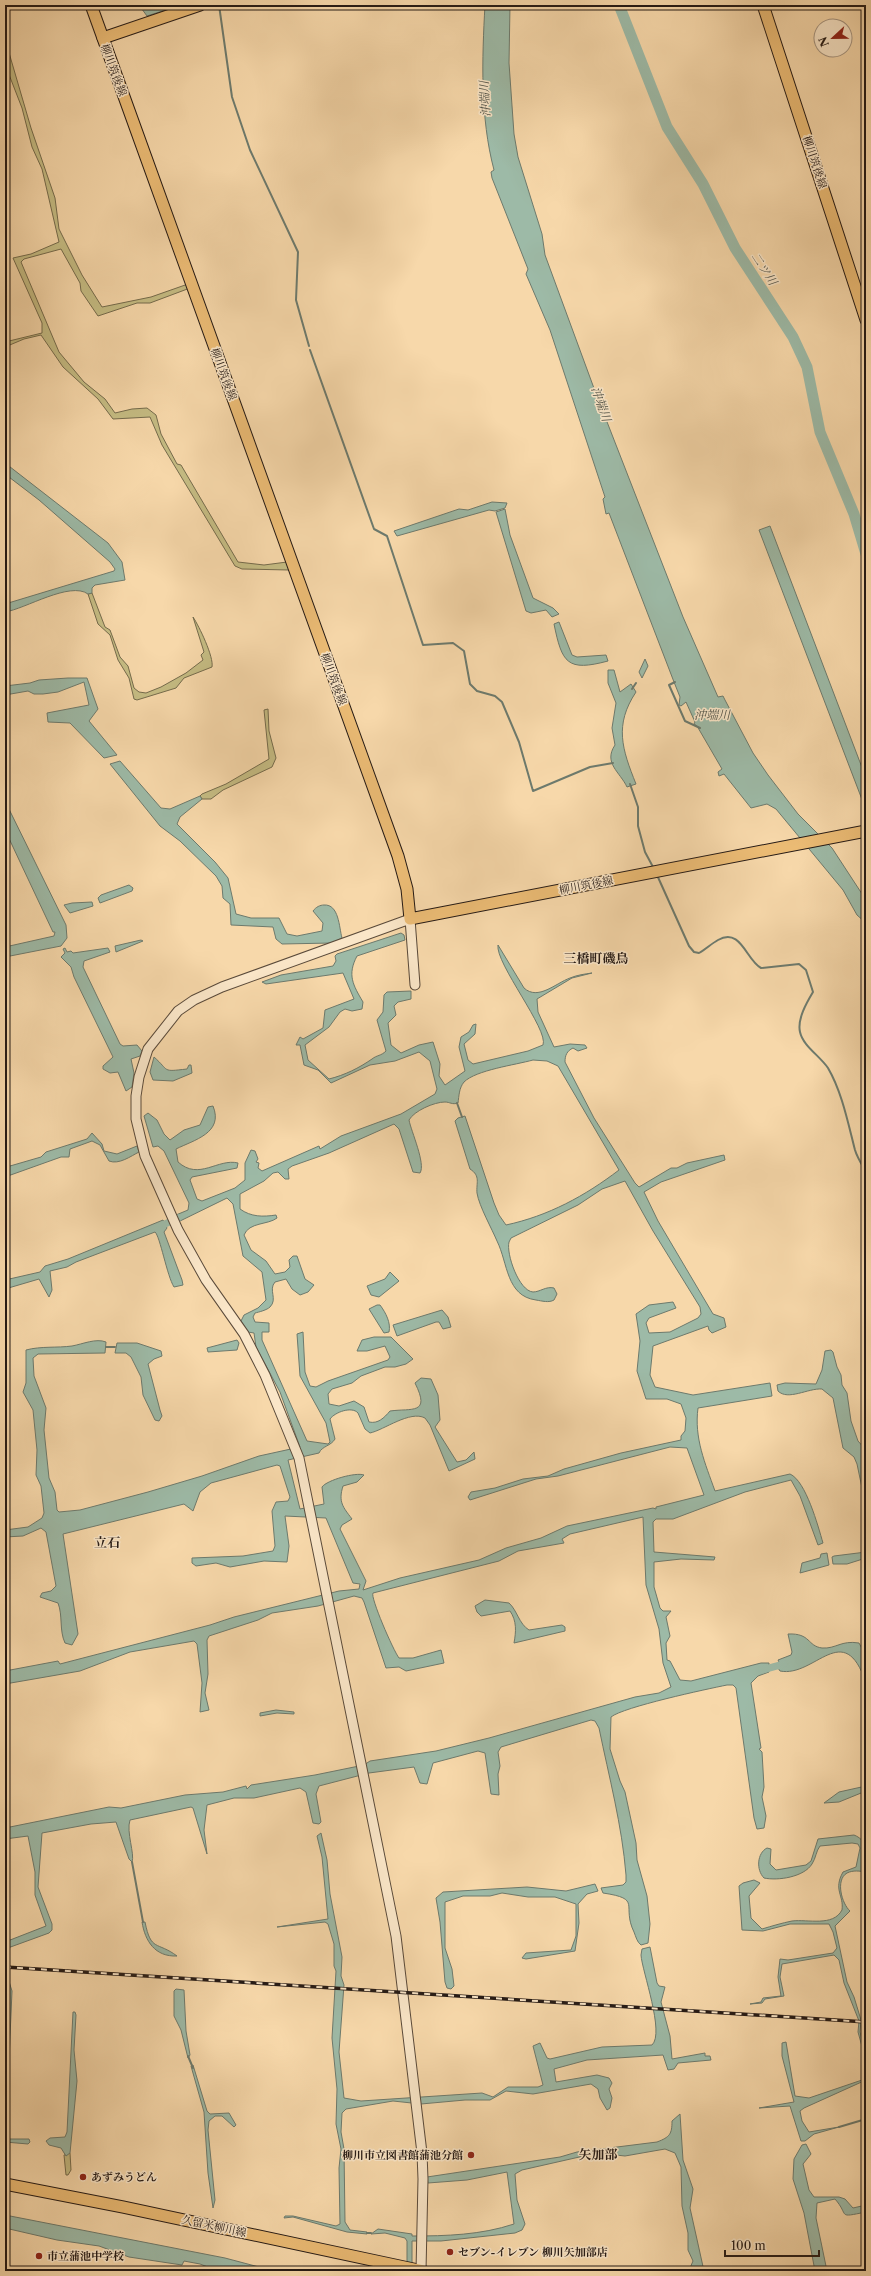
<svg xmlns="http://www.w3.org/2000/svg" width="871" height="2276" font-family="'Libre Caslon Text','Noto Serif JP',serif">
<rect width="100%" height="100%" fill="#f7d8aa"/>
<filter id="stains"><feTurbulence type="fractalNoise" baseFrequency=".005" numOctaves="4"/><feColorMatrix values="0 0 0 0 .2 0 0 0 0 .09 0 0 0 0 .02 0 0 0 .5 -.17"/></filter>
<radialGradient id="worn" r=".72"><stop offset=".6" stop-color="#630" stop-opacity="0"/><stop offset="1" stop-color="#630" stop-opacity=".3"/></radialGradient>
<!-- green -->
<g fill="#c5bc83" stroke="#756b4c">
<polygon points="5,39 31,128 55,198 59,229 82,275 102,307 107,306 151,297 188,284 190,288 150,303 137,303 98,316 81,291 80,283 61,249 24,259 21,262 59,352 84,382 105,399 115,413 132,409 147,408 156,415 161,434 177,464 181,465 238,562 264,565 287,562 289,570 242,569 235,566 162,445 150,417 113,419 98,399 63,367 41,335 24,339 5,347 5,342 42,333 42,323 13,258 31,254 59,242 42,169 32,147 22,108 8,72"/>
<path d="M92 593 105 627 110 630 120 657 128 666 134 688 139 692 146 693 161 687 186 673 203 660 201 655 204 652 193 617C199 626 214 657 212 667L184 678 176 688 137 700 134 699 129 678 118 660 110 635 98 624 88 594Z"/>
<polygon points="268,709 269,731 276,758 272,767 223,790 211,799 202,799 200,796 202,794 226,784 269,759 264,710"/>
<polygon points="70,2153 71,2170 68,2175 66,2175 64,2155"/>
</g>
<!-- water -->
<g fill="#9dbaa7" stroke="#6d7a6d" fill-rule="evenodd">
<polygon points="139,5 147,5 149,8 157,5 181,5 147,16"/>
<path d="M485 5H510L509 63 514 134 518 157 542 234 545 255 595 391 683 617 718 697 723 696 725 700 753 753 768 775 798 814 832 848 866 900V923L857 915 843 890 776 809 767 804 751 808 724 774 719 776 718 772 722 769 697 726 694 724 695 722 686 702 681 706 679 705 680 697 674 682 609 513 606 514 603 499 605 497 550 330 526 274 528 269 492 178 491 172 494 170C480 117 482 59 485 5Z"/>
<path d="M5 463 108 543 122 562 125 580 95 585 92 588V593L88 594C70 581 25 609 5 612V604L114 571 115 569 110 562 39 500 5 474Z"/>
<polygon points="492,502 507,503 505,508 495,511 489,510 397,536 394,531 459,509 468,510"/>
<polygon points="505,509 510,535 533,598 553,608 559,614 552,617 546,610 531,613 526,611 496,512"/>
<polygon points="770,526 866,778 866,810 759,530"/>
<path d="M559 622 572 655 577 657 606 655 608 661C567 672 562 663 554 624Z"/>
<polygon points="645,659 648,666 642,678 639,672"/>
<path d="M608 670H614L620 692 631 684 636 692C614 725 622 749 636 784L627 787C620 772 603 763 615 745L612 728 616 703 608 683Z"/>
<polygon points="68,678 87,678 98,709 89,721 117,755 104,758 70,723 48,722 47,713 89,705 84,682 58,692 43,694 34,694 28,691 5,695 5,686 30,683 39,680"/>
<path d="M120 761 161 808 170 809 200 796 202 799 180 817 177 824 215 862 228 878 236 914 251 918H279L287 934 297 936 322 931 323 923 313 911C316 907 320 905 324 905 339 904 339 927 342 938L332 943 282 944 276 939 273 927 231 925 230 904 223 898 222 886 216 876 180 841 160 826 110 764Z"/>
<polygon points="5,801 66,925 67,938 61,946 5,957 5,947 54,936 55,932 53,932 5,830"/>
<polygon points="129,885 133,888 132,891 100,903 98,898 101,895"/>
<polygon points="92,902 93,906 70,913 64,905 72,903"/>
<path d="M401 933 404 935 405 940 357 956C347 975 353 985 363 1002L362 1009 352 1011 345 1009 340 1012 329 1027 305 1045 308 1060 329 1079C345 1075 359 1068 372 1059 377 1055 381 1056 386 1051L377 1020 383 1012 384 995 387 992 411 991V999L398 1002 394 1006 396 1015 388 1023 391 1045 401 1053 419 1045 433 1042 440 1064 439 1076 445 1085 465 1071 459 1047 461 1037 469 1032 473 1025 476 1024 475 1034 464 1044 468 1060 473 1064 528 1051 543 1045C549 1030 495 963 498 945L524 988C538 1001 556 983 570 978 577 975 585 974 592 973L572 978 537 999 538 1012 554 1047 570 1044 585 1045 587 1048 578 1051 573 1048C567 1051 565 1055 565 1062L594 1118 635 1183 639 1187 671 1168H677L687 1163 724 1155 725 1160 661 1182 644 1192 658 1221 713 1314 724 1318 726 1327 712 1333 709 1330 708 1326 653 1346 650 1375 655 1387 693 1395 770 1383 772 1396 698 1408C694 1438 705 1463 715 1491L790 1474C806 1481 818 1526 823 1543L818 1545 800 1496 791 1480 745 1492 673 1519H656L653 1522 654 1552 715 1557 714 1560 681 1559 654 1562V1587L660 1608 663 1611H671L666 1617 670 1636 666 1643 667 1660 670 1661 680 1680 691 1681 761 1663H769V1672L758 1676 751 1683 761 1748 759 1749 762 1752 764 1787 762 1797 766 1816 764 1828 757 1829 754 1818 736 1688 733 1685H727C707 1689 623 1707 611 1717L610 1749 620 1781 625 1792 636 1843 637 1860 647 1896 650 1924 648 1943 641 1945C637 1942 636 1937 634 1932 621 1905 643 1899 603 1893L601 1888 623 1885 626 1882V1875C622 1825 609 1777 599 1728L595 1721 591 1720 501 1747 498 1752 500 1766 498 1774 499 1795 491 1794 485 1753 478 1751 433 1763 427 1784 420 1783 414 1767 369 1773 319 1786 316 1794 321 1822 319 1824 313 1823 306 1792 300 1788 254 1798H234L207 1805 204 1830 207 1854 193 1808 191 1807 130 1820C126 1832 135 1854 132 1862L129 1859 116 1822 91 1824 42 1833 38 1887 52 1924V1930L49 1933 5 1949V1942L46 1926 35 1895V1872L28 1836 5 1839V1828L109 1807 121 1808 185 1795 223 1792 246 1786 247 1789 251 1785 315 1775 364 1765 370 1761 436 1751 489 1738 635 1697 659 1693 671 1687 663 1663 659 1629 646 1585 643 1517 570 1534 562 1539 564 1543 518 1551 499 1561 373 1593C370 1597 393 1650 399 1658H413L441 1650 444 1663 406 1671 399 1667 386 1668 364 1602 362 1598 354 1596 318 1606 272 1613 258 1620 209 1636 207 1640 208 1674 205 1693 209 1710 200 1712 202 1683 197 1644 194 1641 130 1652 80 1671 5 1684V1671L58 1661 60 1664 210 1625 234 1617 339 1591 359 1589 360 1584 353 1583 326 1518 285 1516 289 1546 287 1562 264 1561 230 1567 216 1563 196 1566 192 1563V1558L243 1556 273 1551 275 1546 272 1511 276 1502 288 1501 290 1497 280 1466 277 1465 211 1483 200 1492 193 1511 184 1504 63 1534 78 1634 72 1645 65 1643C59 1630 63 1616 58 1603L40 1597 42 1593 51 1591 56 1586 46 1532 41 1528 23 1536 5 1537V1530L28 1527 42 1518 44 1513 41 1486 36 1475 37 1450 33 1410 23 1392 26 1383V1350C41 1346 57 1348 72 1346 83 1344 96 1338 106 1342L105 1353 38 1354 33 1358 34 1376 46 1408 44 1430 49 1478 55 1492 57 1510 59 1512 80 1510 148 1492 202 1476 259 1456 300 1447 280 1392 256 1347 254 1333 248 1332 241 1321 244 1315 258 1308 266 1300 262 1272 243 1256 233 1204 227 1198 178 1222 176 1215 188 1210 189 1203 164 1151 158 1146 153 1147 144 1116 148 1113 157 1120 164 1134 170 1140 184 1130 200 1125 208 1107 213 1106C224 1133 194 1140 176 1149L178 1162C199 1181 218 1158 238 1163L237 1168 192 1177 190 1180 197 1199 202 1201 235 1188 245 1180V1163L251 1150 255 1151 258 1159 256 1162 259 1163 258 1168 262 1171 319 1146 320 1149 341 1136 401 1114 435 1094 437 1089 430 1061 419 1052 395 1061 370 1065 331 1083 318 1070 304 1065 300 1045H296L300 1037 303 1039 323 1028 325 1010 354 999 343 973 266 984 262 982 281 975 333 966 336 961 335 956 337 954ZM533 1060 547 1061 558 1066 619 1170C585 1196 548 1216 506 1225L499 1215 494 1203 465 1116 458 1118 455 1121 470 1169C481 1176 476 1183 477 1193 479 1206 492 1229 497 1241 508 1263 506 1296 536 1300 542 1301 549 1303 554 1300L557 1294 554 1288C546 1286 540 1292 533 1292 519 1291 506 1254 509 1242L511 1238 578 1205 602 1189 625 1181 653 1231 700 1307 701 1314 698 1318 670 1332 649 1333 646 1323 649 1318 676 1308 673 1302 649 1305 636 1314 640 1341 637 1371 646 1399H667L681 1404 686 1418 685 1431 681 1436V1440L621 1453 564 1469 548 1476 523 1479 495 1488 471 1492 468 1497 470 1500 536 1479 558 1476 670 1447 687 1448 704 1495 656 1507V1509L653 1508 567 1526 541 1538 506 1548 479 1560 400 1578 363 1590 366 1581 340 1529 342 1525 352 1519C343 1507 338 1502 343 1486L357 1482 364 1475C356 1472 327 1480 322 1487L324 1504 300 1509 288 1460 319 1453C322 1446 331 1446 335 1439L330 1419C335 1412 352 1406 358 1413L365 1429 370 1433C384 1430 410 1410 425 1418L430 1425 449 1471 475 1459 474 1452 466 1460 457 1462 435 1427 440 1420 438 1395 431 1379 421 1378 415 1383C431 1415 412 1408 390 1411 384 1418 378 1424 369 1422L364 1407 354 1401 339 1406 329 1404 328 1394 332 1389 352 1383 361 1376 385 1367H395L406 1364 413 1359 391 1337H374L362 1340 357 1351H367L385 1346 390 1357 388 1360 328 1381 316 1387 310 1386 305 1372 303 1332 297 1334 300 1376 326 1423 330 1442 328 1444 307 1441 262 1340V1332H269V1323L255 1322 253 1317 255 1313C259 1312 267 1310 270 1307 278 1299 268 1290 275 1282L286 1279 292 1289 300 1295 308 1292 314 1285 305 1279 297 1256H293L289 1260 290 1267 285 1272 275 1274 266 1261 251 1250 244 1235C249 1222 268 1225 277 1218L276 1215C263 1217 251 1217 240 1209V1194L264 1181 273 1173 278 1172 285 1179H289L288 1169 292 1166 329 1153 394 1124 399 1129 413 1172 420 1173C426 1164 411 1131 409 1120 414 1111 434 1102 445 1102 450 1102 452 1105 458 1103 459 1096 459 1088 464 1082 476 1070 515 1065 533 1060Z"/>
<polygon points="141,940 143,941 116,952 115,946"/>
<polygon points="65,948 67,952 71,951 73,953 108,948 110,952 84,961 83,967 120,1044 123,1046 137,1045 142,1051 140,1056 131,1059 134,1073 132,1087 126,1091 118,1072 110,1073 103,1069 103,1066 113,1057 74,977 71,967 61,957 65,953 63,949"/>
<path d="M154 1057C170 1071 161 1072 187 1069L189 1065H191L192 1073 173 1081 153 1080 150 1072Z"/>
<path d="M92 1133 102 1144 104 1151 117 1154 137 1146 139 1152C131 1156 119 1165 109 1161L100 1145 92 1141 70 1149 69 1157H61L5 1177V1168L10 1166 41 1157 46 1152 87 1139Z"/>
<path d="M163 1220 167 1228 164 1232 182 1280 183 1285 174 1287C167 1276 160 1236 155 1232L76 1262 67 1267 50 1271 52 1290 49 1297 39 1279 5 1289V1280L40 1272 45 1266 68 1259Z"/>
<polygon points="390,1272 399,1281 379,1297 371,1295 367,1286 385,1279"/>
<path d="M377 1305H380C386 1313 391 1323 389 1332L384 1333 369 1309Z"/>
<polygon points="442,1310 448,1317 451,1327 443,1329 439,1322 436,1322 397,1336 393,1325"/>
<polygon points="237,1340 239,1343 237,1350 208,1352 207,1348"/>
<polygon points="117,1343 137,1343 161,1351 162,1356 154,1359 148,1364 160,1410 162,1416 159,1421 155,1420 143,1395 141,1377 131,1357 126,1353 115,1353"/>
<path d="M831 1350 833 1352 837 1367 841 1375 842 1385 847 1393 851 1421 858 1441 866 1450V1507L857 1464 854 1457 843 1448 833 1398 822 1389C808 1388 788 1401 778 1391L777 1385 785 1383 816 1384 822 1370 825 1351Z"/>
<polygon points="866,1552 866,1558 847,1564 833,1564 832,1557 834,1556"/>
<polygon points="827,1553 829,1565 800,1573 802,1563 820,1558 821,1554"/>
<path d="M485 1600 509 1603C517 1610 519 1624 529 1630L562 1625 565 1627V1631L514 1643C516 1632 517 1621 510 1611L481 1616 477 1612 475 1606Z"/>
<path d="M788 1634C811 1633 807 1646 822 1648 836 1649 841 1640 859 1643L866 1656V1683C844 1617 815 1678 780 1671L776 1665 779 1662 778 1660 791 1655 792 1652Z"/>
<polygon points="276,1710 294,1712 294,1714 277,1713 260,1716 260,1713"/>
<polygon points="866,1786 866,1791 839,1802 824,1803 839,1792"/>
<path d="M321 1833 327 1860 330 1894 342 1957 341 1976 344 1985 339 2052 344 2098 361 2101 482 2093 493 2097 508 2087H538L543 2085 533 2046 540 2043 547 2058 550 2059 602 2047 652 2045C665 2033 642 1971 641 1955L642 1949 650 1947 657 1983 659 1986 665 1987 661 2002 670 2036 672 2059 705 2053V2056H710L711 2060 678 2063 674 2069 668 2070 663 2055 587 2060 554 2069 556 2082 597 2075 609 2078 612 2083 609 2089 612 2098 610 2108 607 2110 600 2098 598 2089 591 2084 533 2094 506 2091 490 2100H465L421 2104 393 2101 346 2109 342 2113 341 2132 344 2149 345 2222 350 2230 367 2232V2234L347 2232 293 2217 284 2218 285 2216H293L336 2226 340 2224 339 2168 341 2149 336 2124 337 2089 332 2038 336 1971 334 1966V1944L328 1924 325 1922 277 1927 328 1919 322 1857 317 1836Z"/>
<path d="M854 1835C870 1841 866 1858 866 1872 860 1871 853 1870 847 1873 835 1880 842 1904 850 1911L835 1926 847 1982 854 1997 861 2020 860 2032 866 2056V2080L804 2108 800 2111 802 2121 809 2132 839 2127 814 2134 805 2141H801L790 2106 759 2108 794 2102 782 2056V2043L786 2042 795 2096 809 2098 865 2079 866 2061 858 2032 859 2021 844 1983 839 1960 834 1955 782 1964 780 1977 784 1996 765 1999 762 2003 750 2004 761 2002 763 1998 781 1996 778 1977 780 1959 788 1960 833 1953 837 1948 833 1932 829 1924H790L763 1931 742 1930 739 1886 743 1883 754 1880 760 1883 749 1896 751 1918 762 1929C772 1926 782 1923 792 1921 808 1919 833 1927 842 1910 844 1895 833 1890 843 1872L856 1867 860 1848 858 1844 852 1843 820 1846C816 1851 816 1858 812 1864 804 1877 778 1881 764 1878 756 1870 757 1853 767 1848L771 1849 770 1864 776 1870 806 1865 811 1861 818 1839Z"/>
<polygon points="595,1884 598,1891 587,1894 578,1904 579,1923 575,1951 526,1959 522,1958 526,1953 571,1950 576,1936 576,1904 555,1897 528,1897 502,1893 490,1896 463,1896 445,1902 445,1948 452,1969 454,1986 451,1989 447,1988 445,1982 440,1922 436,1898 443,1892 527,1887 566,1891"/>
<path d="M142 1922H145C151 1952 157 1941 177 1956 155 1957 145 1941 142 1922Z"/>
<polygon points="7,1975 12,1991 9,2060 5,2068 7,2002 5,1976"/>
<polygon points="176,1989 184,1990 186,2031 190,2055 188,2058 181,2030 174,2016 174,1991"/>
<polygon points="73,2012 75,2012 76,2015 74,2050 77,2081 70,2153 66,2156 61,2148 49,2145 46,2141 50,2138 65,2137 67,2132"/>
<polygon points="193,2065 207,2111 210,2114 229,2113 236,2125 234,2127 222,2116 215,2116 209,2121 208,2130 215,2200 213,2208 208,2173 204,2112 191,2066"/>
<path d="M680 2114 683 2160 693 2189 690 2208 704 2271H670L690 2268 693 2261 688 2250V2233L682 2206 681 2167 675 2153 665 2149 625 2156 597 2153 522 2170 515 2174 517 2200 525 2224 522 2230 515 2233 441 2241H412V2271H407V2241L405 2238 385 2233 371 2234 378 2229 412 2234V2236C446 2236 481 2235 514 2224L507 2172 467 2180 428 2183 427 2177 560 2157 577 2152 657 2142C670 2137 672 2134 672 2121Z"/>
<polygon points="5,2139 29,2139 30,2142 28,2144 5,2142"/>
<path d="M806 2144 811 2154 803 2164 809 2190 814 2197H839L845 2199 853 2208 866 2205V2212C836 2218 850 2216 835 2199L817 2203 816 2218 827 2271H815L804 2213 793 2179 794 2159 802 2145Z"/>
<polygon points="5,2215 225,2258 274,2271 218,2271 200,2264 184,2261 182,2265 129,2257 99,2246 57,2240 5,2228"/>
</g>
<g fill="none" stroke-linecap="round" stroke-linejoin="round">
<!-- stream -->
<g stroke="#6d7a6d" stroke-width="2">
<polyline points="219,5 232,97 250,150 298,252 296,300 309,346"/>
<polyline points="310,350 374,529 387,536 423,645 453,643 464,651 470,684 477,691 495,696 502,702 519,742 533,791 590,767 613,763"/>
<polyline points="675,682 669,685 685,721 700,728"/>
<polyline points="632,689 636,683"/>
<polyline points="630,784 638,807 638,826 645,852 653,867"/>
<path d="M657 875 689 946 694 952 699 953C706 949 711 944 718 940 741 927 746 960 761 968L799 964 806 970 813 992C807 1002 797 1019 800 1032 803 1046 820 1056 828 1068 842 1092 848 1123 855 1150 857 1157 862 1165 866 1172"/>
<polyline points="457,1103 462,1117"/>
<polyline points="106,1347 115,1347"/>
<polyline points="132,1862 143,1922"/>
<polyline points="188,2056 193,2068"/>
<polyline points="839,2127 866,2119"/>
<polyline points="367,2233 371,2233"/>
</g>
<!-- canal -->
<g stroke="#9dbaa7" stroke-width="7">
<polyline points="165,1224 178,1218"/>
<polyline points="762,1670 784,1664"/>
</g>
<!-- river -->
<polyline stroke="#9dbaa7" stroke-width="11" points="619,5 667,127 703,184 735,248 793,337 807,367 820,432 854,514 866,554"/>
<!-- minor casing -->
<g stroke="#5a4a3a" stroke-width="11">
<polyline id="minor" points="415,985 410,919 222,987 194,1000 178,1011 148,1049 139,1077 136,1096 136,1119 145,1156 178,1230 206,1280 244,1334 265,1375 299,1458 396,1936 422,2153 423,2179 421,2271"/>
</g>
<!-- major casing -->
<g stroke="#251a15" stroke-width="13">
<g id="major">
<polyline points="91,5 398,856 407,889 410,919 866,831"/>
<polyline points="763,5 866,320"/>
<polyline points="103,38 200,5"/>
<polyline points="5,2184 123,2207 423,2271"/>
</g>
</g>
<!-- minor -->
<use href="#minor" stroke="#fae6c8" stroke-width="9"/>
<!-- major -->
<use href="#major" stroke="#ecbc75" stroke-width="11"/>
<!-- rail casing -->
<g stroke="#251a15" stroke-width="3.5">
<polyline id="rail" points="5,1967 866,2022"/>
</g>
<!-- rail -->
<use href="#rail" stroke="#fae6c8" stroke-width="2" stroke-dasharray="6" stroke-linecap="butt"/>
</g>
<!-- markers -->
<g fill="#8f2418" stroke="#fae6c8" stroke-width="1.5">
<circle cx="471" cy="2155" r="4"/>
<circle cx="83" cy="2177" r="4"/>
<circle cx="450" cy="2252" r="4"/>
<circle cx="39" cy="2256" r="4"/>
</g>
<g text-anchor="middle" stroke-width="3" stroke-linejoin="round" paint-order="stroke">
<!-- street labels -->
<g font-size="11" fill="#251a15" stroke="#fae6c8">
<text transform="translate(114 70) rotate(70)" y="4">柳川筑後線</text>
<text transform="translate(815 162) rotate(72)" y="4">柳川筑後線</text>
<text transform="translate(224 374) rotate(70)" y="4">柳川筑後線</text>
<text transform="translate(334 679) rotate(70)" y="4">柳川筑後線</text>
<text transform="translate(586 885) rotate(-11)" y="4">柳川筑後線</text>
<text transform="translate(214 2226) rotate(12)" y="4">久留米柳川線</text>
</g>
<!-- poi labels -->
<g font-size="11" font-weight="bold" fill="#251a15" stroke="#fae6c8" text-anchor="start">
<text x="463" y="2159" text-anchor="end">柳川市立図書館蒲池分館</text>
<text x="91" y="2181">あずみうどん</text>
<text x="458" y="2256">セブン-イレブン 柳川矢加部店</text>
<text x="47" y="2260">市立蒲池中学校</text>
</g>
<!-- water labels -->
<g font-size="12" font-style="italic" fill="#4f5248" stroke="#fae6c8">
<text transform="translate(485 99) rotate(-93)" y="4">沖端川</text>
<text transform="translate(764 269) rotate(57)" y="4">二ツ川</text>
<text transform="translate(601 404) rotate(71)" y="4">沖端川</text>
<text x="712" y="719">沖端川</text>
</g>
<!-- quarter labels -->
<g font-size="13" font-weight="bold" fill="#251a15" stroke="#fae6c8">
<text x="596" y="963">三橋町磯鳥</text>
<text x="107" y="1547">立石</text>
<text x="598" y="2159">矢加部</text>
</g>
</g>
<!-- margin -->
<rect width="871" height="2276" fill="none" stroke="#f7d8aa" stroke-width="20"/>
<rect x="6" y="6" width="859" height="2264" fill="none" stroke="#251a15" stroke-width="2"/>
<rect x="10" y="10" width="851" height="2256" fill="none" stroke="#251a15"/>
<!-- north arrow -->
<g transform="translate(833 38) rotate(248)"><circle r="19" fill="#fae6c8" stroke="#a59480"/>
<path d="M0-3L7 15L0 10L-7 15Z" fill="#8f2418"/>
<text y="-6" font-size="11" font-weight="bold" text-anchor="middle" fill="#251a15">N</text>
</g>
<!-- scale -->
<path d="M725 2250v6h94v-6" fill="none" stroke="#251a15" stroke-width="2"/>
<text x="731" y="2250" font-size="12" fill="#251a15" stroke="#fae6c8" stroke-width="3" paint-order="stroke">100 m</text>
<rect width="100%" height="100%" filter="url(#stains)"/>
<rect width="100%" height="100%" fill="url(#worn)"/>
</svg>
